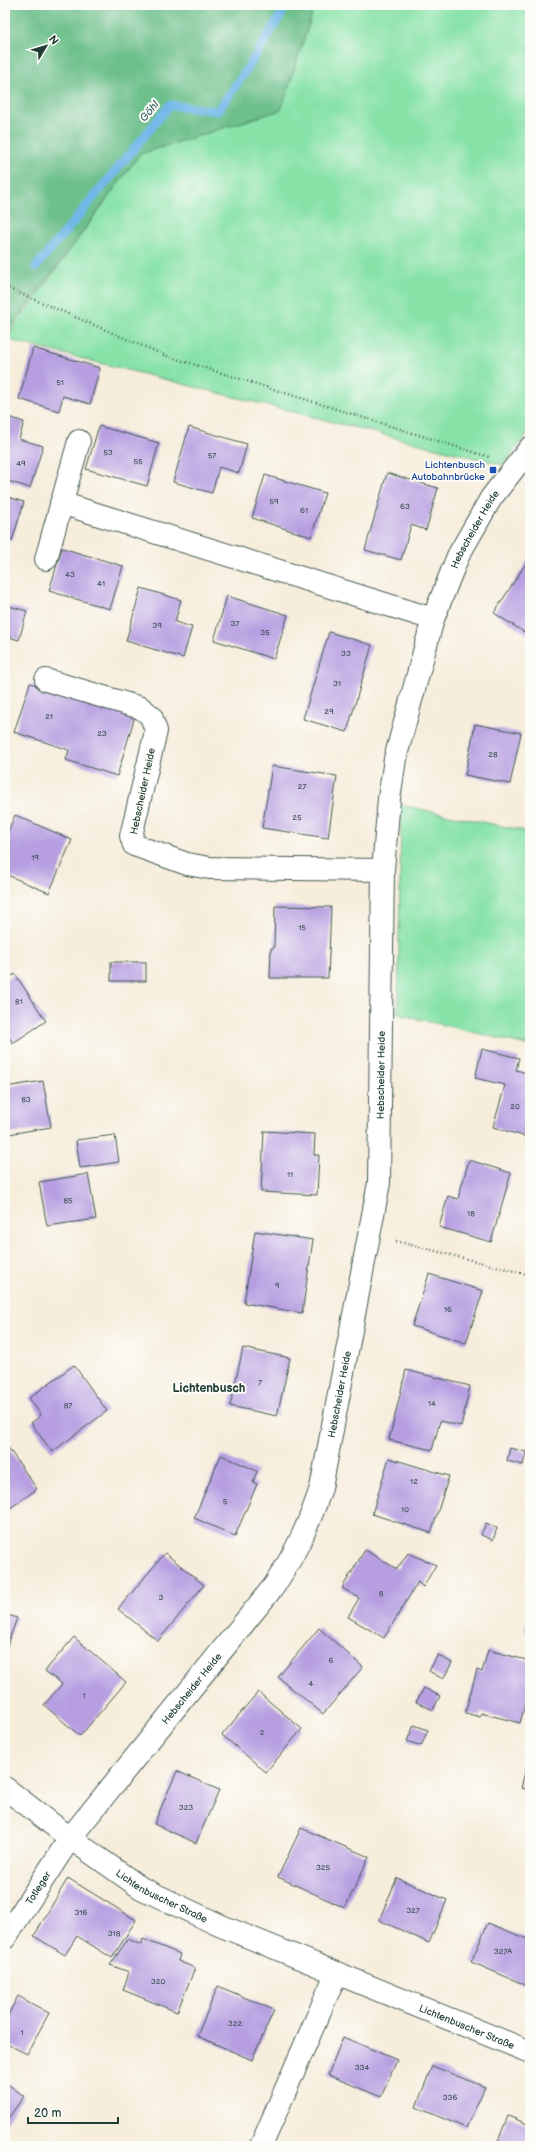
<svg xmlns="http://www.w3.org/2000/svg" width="535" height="2151" font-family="'Balsamiq Sans',sans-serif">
<rect width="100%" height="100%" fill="#fdfcf7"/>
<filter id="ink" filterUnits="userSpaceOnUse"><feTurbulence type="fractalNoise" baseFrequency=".025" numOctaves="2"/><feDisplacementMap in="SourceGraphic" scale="8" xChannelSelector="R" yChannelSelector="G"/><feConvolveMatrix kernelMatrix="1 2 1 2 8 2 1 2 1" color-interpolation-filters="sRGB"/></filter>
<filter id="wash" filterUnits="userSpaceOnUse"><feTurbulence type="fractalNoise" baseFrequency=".012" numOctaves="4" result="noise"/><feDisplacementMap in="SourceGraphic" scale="16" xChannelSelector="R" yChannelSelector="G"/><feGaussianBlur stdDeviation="0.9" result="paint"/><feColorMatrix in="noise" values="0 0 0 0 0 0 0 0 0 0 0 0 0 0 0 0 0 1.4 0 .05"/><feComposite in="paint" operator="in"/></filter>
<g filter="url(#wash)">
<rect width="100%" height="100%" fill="#f6eddb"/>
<!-- green -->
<g fill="#87e2a8" stroke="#53906e">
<polygon points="315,5 530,5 530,431 503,465 5,339 140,154 281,110"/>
<polygon points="401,805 530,832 530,1046 398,1014"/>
</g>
<!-- forest -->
<polygon fill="#6dc08c" stroke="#467e60" points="5,5 315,5 281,110 140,154 5,336"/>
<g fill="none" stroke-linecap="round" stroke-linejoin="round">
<!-- stream -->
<polyline stroke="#71b8e9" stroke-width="9" points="36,267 170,105 218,111 249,66 287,5"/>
</g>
<g id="blocks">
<!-- building -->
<g fill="#b69ee1">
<polygon points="33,348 100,368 90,404 63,396 59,411 19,399"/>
<polygon points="5,416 24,422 19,439 43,446 30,488 5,480"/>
<polygon points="99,426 159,443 147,486 86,469"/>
<polygon points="189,427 247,444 239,473 219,467 212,493 173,482"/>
<polygon points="387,473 438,488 426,530 411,525 401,560 365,550"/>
<polygon points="265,475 325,493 311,537 252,518"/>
<polygon points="5,496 24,502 12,541 5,539"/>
<polygon points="62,548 123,566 110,609 49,591"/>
<polygon points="530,557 530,636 494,613"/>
<polygon points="141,588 181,600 175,622 192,627 183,658 126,641"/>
<polygon points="227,596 288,615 274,659 214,640"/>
<polygon points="5,605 27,611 19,640 5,636"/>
<polygon points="329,632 372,645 347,732 303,719"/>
<polygon points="30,683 135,716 117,776 66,760 69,750 14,732"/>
<polygon points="475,724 521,733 510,784 465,775"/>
<polygon points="272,766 337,776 328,838 262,828"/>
<polygon points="15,815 72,840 49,893 5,874 5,839"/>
<polygon points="275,906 331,907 328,978 270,978 271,948 274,948"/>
<rect x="111" y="962" width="35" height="19"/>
<polygon points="15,974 46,1021 13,1043 5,1031 5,980"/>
<polygon points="482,1049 519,1058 516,1070 530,1074 530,1138 493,1127 505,1085 475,1078"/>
<polygon points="43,1081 51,1127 9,1134 5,1111 5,1087"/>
<polygon points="264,1131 315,1134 314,1155 319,1155 317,1195 261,1192"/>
<polygon points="115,1135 119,1162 80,1168 76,1140"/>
<polygon points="469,1160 511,1173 491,1242 439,1227 448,1196 458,1199"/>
<polygon points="88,1174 96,1219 47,1226 39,1182"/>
<polygon points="255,1231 313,1240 302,1313 244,1303"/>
<polygon points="429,1274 483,1291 466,1343 412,1326"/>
<polygon points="243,1348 290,1358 277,1416 230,1406"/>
<polygon points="74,1365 107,1411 52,1452 31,1423 41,1415 29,1398"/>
<polygon points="406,1370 470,1386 461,1426 440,1421 432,1450 389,1440"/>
<polygon points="5,1443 37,1489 5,1512"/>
<polygon points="510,1448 526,1452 523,1465 507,1461"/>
<polygon points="221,1455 257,1471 253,1482 257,1484 235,1536 194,1518"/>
<polygon points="389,1458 449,1476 431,1533 372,1514"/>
<polygon points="486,1523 497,1528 493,1540 481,1535"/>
<polygon points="365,1550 397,1569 408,1553 436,1565 423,1587 418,1582 384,1638 348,1617 359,1598 342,1588"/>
<polygon points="165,1553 204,1585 158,1641 118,1609"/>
<polygon points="529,1612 530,1612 530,1633 525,1631"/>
<polygon points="5,1614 17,1618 5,1651"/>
<polygon points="319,1628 363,1667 323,1714 278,1677"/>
<polygon points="74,1637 126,1682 80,1736 44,1705 62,1684 45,1671"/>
<polygon points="488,1650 530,1661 530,1687 520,1723 481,1713 480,1717 465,1713 477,1670 482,1672"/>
<polygon points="438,1655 452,1663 443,1679 429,1671"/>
<polygon points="424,1688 440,1696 433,1710 416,1702"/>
<polygon points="258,1692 302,1729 266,1772 222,1735"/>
<polygon points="414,1725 428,1730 421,1746 407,1741"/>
<polygon points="529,1756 530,1756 530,1790 521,1788"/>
<polygon points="177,1771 219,1790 196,1843 154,1824"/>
<polygon points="301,1828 369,1857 345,1908 278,1877"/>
<polygon points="68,1878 136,1920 112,1958 77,1936 65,1955 34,1936"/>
<polygon points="397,1878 447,1900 429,1943 379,1920"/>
<polygon points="488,1923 530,1940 530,1982 528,1986 471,1962"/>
<polygon points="128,1939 141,1945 143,1939 180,1954 178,1961 195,1968 177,2012 123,1990 129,1972 110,1965"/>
<polygon points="218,1986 274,2010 252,2060 197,2036"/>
<polygon points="18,1996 49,2013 27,2054 5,2043 5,2021"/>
<polygon points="343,2037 397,2060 381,2097 328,2075"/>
<polygon points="432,2066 485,2087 466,2128 416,2107"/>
<polygon points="5,2082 24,2096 5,2123"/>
<polygon points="508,2116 530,2125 530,2146 496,2146"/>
</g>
</g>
</g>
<g filter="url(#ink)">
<use href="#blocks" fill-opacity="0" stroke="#3f574d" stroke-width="1"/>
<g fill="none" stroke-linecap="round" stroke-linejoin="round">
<!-- street casing -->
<g stroke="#3f574d" stroke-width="24">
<g id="street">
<polyline points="61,503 433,619"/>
<polyline points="46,559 79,441"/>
<polyline points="46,680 141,708 151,716 156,731 131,836 134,845 187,864 210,868 383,870"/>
<path id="s1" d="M5 1938 70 1838 274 1586C296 1552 308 1527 321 1488L379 1183 383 870 389 799 395 759 433 619 458 556 491 498 530 448"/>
<polyline points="261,2146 336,1974"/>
</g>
</g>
<!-- secondary casing -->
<g stroke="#3f574d" stroke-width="24">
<g id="secondary">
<path id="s2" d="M5 1788 70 1838 141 1888 219 1925 530 2052"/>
</g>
</g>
<!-- path -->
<g stroke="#3f574d" stroke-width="2.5" stroke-dasharray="1 3" stroke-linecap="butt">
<polyline points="5,287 164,355 489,457"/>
<polyline points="396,1241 530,1275"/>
</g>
<!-- street -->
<use href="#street" stroke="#fff" stroke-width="22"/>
<!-- secondary -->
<use href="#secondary" stroke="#fff" stroke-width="22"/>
</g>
</g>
<!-- markers -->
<rect fill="#1a4fb4" stroke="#fdfcf7" stroke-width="1.5" x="489" y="466" width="8" height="8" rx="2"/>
<g text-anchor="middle" stroke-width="4" stroke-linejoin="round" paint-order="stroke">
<!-- number labels -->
<g font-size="8" fill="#45555f">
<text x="60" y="385">51</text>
<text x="108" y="455">53</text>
<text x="212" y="458">57</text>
<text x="138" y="464">55</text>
<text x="21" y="466">49</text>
<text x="274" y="504">59</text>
<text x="405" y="509">63</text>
<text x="304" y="513">61</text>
<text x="70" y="577">43</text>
<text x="101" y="586">41</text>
<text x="235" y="626">37</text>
<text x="157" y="628">39</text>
<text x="265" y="635">35</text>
<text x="346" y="656">33</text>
<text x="337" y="686">31</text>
<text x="329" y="714">29</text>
<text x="49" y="719">21</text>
<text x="102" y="736">23</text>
<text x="493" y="757">28</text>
<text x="302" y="789">27</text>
<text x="297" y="820">25</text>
<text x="35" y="860">19</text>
<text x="302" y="930">15</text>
<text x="19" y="1004">81</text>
<text x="26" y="1102">83</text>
<text x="515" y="1109">20</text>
<text x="290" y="1177">11</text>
<text x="68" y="1203">85</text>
<text x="471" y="1216">18</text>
<text x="277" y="1288">9</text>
<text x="448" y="1312">16</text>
<text x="260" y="1385">7</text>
<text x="432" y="1406">14</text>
<text x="68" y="1408">87</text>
<text x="414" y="1484">12</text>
<text x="225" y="1504">5</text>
<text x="405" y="1512">10</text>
<text x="381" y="1596">8</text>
<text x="161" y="1600">3</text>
<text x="331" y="1663">6</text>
<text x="311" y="1686">4</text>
<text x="84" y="1698">1</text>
<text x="262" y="1735">2</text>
<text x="186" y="1810">323</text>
<text x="323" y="1870">325</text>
<text x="413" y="1913">327</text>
<text x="81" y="1915">316</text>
<text x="114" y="1936">318</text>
<text x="503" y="1954">327A</text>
<text x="158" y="1984">320</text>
<text x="235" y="2026">322</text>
<text x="22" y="2035">1</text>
<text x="362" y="2070">334</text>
<text x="450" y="2100">336</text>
</g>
<!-- transit labels -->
<g font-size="10" fill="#164399" stroke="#fdfcf7" text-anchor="end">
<text x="485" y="468">Lichtenbusch<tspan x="485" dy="12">Autobahnbrücke</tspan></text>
</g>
<!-- street labels -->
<g font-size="10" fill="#1f3d34" stroke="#fdfcf7">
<text dy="4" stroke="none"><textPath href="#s1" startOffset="1532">Hebscheider Heide</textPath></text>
<text transform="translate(142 791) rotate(-78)" y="4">Hebscheider Heide</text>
<text dy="4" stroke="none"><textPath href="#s1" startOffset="971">Hebscheider Heide</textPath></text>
<text dy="4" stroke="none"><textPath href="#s1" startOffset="648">Hebscheider Heide</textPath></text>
<text dy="4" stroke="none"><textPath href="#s1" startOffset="312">Hebscheider Heide</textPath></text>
<text dy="4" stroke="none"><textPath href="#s1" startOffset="60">Totleger</textPath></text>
<text dy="4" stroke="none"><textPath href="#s2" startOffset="191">Lichtenbuscher Straße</textPath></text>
<text dy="4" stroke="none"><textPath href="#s2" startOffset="523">Lichtenbuscher Straße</textPath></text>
</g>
<!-- water labels -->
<g font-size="11" font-style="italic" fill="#38626a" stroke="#fdfcf7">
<text transform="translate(149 111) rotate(-51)" y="4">Göhl</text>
</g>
<!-- quarter labels -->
<g font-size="12" font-weight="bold" fill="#1f3d34" stroke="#fdfcf7">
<text x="209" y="1392">Lichtenbusch</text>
</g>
</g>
<!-- margin -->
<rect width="535" height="2151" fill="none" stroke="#fdfcf7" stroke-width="20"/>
<!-- north arrow -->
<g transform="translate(46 46) rotate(52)" stroke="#fdfcf7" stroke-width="3" paint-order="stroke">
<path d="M0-3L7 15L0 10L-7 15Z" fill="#1f3d34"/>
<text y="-6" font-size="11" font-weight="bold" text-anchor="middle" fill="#1f3d34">N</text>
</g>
<!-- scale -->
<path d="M28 2117v6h90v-6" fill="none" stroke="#1f3d34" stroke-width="2"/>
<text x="34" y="2117" font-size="12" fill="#1f3d34" stroke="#fdfcf7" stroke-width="3" paint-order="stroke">20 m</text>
</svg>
